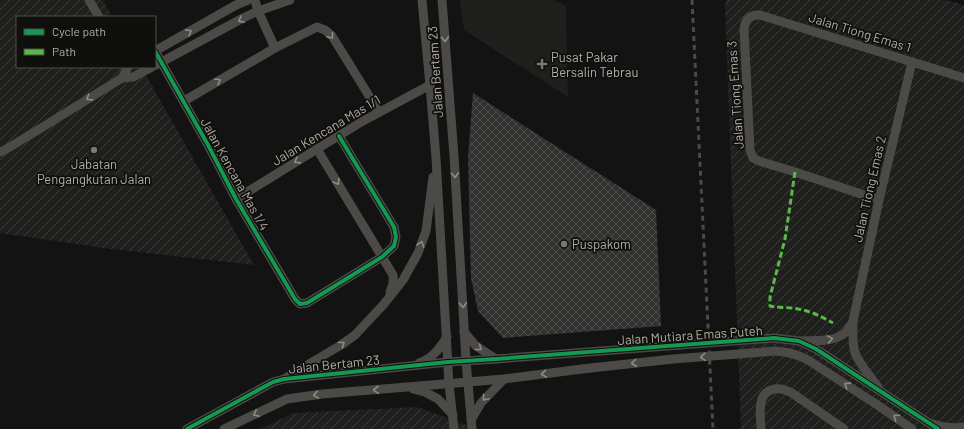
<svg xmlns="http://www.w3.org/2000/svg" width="964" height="429" font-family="Barlow,sans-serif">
<defs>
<pattern id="industrial-furrows" width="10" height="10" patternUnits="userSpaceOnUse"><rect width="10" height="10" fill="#1f1f1d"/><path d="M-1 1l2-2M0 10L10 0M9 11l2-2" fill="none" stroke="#3d3d3b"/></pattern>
<pattern id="building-cross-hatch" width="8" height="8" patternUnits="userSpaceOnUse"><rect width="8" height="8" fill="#31312f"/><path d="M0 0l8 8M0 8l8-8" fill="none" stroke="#4c4c4a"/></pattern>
</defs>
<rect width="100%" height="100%" fill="#131313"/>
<!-- built -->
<polygon fill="#1f1f1d" points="460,0 554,0 566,6 568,97 464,30"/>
<!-- industrial -->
<g fill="url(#industrial-furrows)">
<polygon points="0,0 103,0 112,17 17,17 17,67 141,67 254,265 111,249 0,233"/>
<polygon points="726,0 946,0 964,5 964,429 741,429 725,6"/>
<polygon points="417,407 478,429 261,429 293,413"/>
</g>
<!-- building -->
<polygon fill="url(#building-cross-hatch)" points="473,93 656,210 661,326 503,338 478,311 471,278 468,158"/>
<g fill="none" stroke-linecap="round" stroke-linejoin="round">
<!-- minor -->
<g stroke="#4c4a47" stroke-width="9">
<polyline points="89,0 99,17"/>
<polyline points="255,0 258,11 275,48"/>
<polyline points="422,0 430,85 436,158 449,384 454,429"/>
<polyline points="442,0 454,156 466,361 472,429"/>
<polyline points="155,51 208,145 236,199 295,299 300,304 307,303 382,257 394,246 396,237 394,227 339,136"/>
<polyline points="155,51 236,5 248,0"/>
<polyline points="156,65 243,18 258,11 290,0"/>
<polyline points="122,78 128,67"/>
<polyline points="184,101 275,48 317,27 325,30 332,36 379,112"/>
<path d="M317 149 393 275C394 281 393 286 390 292"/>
<polyline points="0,152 5,150 46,125 122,78 133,77 152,67"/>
<polyline points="236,199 317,149 363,121 430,85"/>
<path d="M879 200 795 172 759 161 753 158 750 150 744 29C745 20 750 14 760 15L964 78"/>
<polyline points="464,332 476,346 496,359"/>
<path d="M800 341C815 340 834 343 846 332 848 329 851 325 853 321"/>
<path d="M419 363C432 359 440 348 447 337"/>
<polyline points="287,377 341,345 355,335 384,304 403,280 418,253 426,231 433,177"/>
<path d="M878 387C870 376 860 365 855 353 852 343 853 332 853 321L879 200 912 62"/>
<polyline points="413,389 425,392 438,399 453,415"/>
<polyline points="471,420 481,403 504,379"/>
<path d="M933 424C943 427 953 429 964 427"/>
<polyline points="187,429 273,382 284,379 448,362 496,359 774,338 799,341 816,349 938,429"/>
<path d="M224 429 287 399 322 394 504 379 582 369 673 359 776 351C789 352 797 354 808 360L879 406 912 429"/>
<path d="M761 429C761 421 759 411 761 403 764 387 779 386 792 393L844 429"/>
</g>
<!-- rail -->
<polyline stroke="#4b4a47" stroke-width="3" stroke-dasharray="5 4" stroke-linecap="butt" points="692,0 713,429"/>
<!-- quiet -->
<path stroke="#58b947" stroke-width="3" stroke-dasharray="6 3" stroke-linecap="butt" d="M795 172 785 239 770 297V306C779 308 789 307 798 309 811 311 822 317 833 323"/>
<!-- cycleway casing -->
<g stroke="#0f0f0d" stroke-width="6">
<g id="cycleway">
<polyline points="155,51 208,145 236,199 295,299 300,304 307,303 382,257 394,246 396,237 394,227 339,136"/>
<polyline points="187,429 273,382 284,379 448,362 496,359 774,338 799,341 816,349 938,429"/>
</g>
</g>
<!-- cycleway -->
<use href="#cycleway" stroke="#139951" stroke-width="4"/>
</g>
<!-- one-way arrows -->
<defs><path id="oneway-chevron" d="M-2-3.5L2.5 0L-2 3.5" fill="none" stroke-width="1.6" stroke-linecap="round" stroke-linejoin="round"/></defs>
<g stroke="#908b83">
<use href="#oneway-chevron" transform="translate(241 20) rotate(153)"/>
<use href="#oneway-chevron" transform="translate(189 32) rotate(-29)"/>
<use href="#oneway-chevron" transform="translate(331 36) rotate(50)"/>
<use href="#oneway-chevron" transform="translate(445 39) rotate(86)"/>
<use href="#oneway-chevron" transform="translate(218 81) rotate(-30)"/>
<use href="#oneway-chevron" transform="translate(89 98) rotate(148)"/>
<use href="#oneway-chevron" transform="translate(297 161) rotate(148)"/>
<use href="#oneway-chevron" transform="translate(455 175) rotate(87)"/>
<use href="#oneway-chevron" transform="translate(337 182) rotate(59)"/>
<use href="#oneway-chevron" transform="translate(421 244) rotate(-71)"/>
<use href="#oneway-chevron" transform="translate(463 305) rotate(87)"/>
<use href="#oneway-chevron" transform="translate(830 339) rotate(-10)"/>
<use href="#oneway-chevron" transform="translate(342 344) rotate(-34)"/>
<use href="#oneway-chevron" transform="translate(479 348) rotate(38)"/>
<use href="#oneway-chevron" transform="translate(703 357) rotate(175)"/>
<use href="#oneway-chevron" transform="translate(634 363) rotate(174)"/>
<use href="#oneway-chevron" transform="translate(544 374) rotate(172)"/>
<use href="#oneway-chevron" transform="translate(847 385) rotate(-147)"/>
<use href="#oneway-chevron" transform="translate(376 390) rotate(176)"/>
<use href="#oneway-chevron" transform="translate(316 395) rotate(171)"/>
<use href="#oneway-chevron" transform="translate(485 398) rotate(130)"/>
<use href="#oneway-chevron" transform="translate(256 414) rotate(155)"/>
<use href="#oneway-chevron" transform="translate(896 417) rotate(-145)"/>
</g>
<!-- markers -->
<g fill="#7c7871" stroke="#0f0f0d" stroke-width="1.5">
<path d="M540 58h4v4h4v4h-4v4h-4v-4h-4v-4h4z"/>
<circle cx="94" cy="150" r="4"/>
<circle cx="564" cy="244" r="4"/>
</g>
<g text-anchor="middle" stroke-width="3.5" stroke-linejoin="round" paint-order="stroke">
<!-- street labels -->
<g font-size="13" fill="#b4aea3" stroke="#0f0f0d">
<text transform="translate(860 32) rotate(17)" y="5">Jalan Tiong Emas 1</text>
<text transform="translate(435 72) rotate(-94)" y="5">Jalan Bertam 23</text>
<text transform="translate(735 95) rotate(-94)" y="5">Jalan Tiong Emas 3</text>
<text transform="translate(326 130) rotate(-31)" y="5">Jalan Kencana Mas 1/1</text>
<text transform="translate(235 174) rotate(61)" y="5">Jalan Kencana Mas 1/4</text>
<text transform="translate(869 189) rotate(-77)" y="5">Jalan Tiong Emas 2</text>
<text transform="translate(690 335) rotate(-4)" y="5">Jalan Mutiara Emas Puteh</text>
<text transform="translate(334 364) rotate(-6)" y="5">Jalan Bertam 23</text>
</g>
<!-- poi labels -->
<g font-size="13" fill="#b4aea3" stroke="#0f0f0d" text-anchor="start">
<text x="551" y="62">Pusat Pakar<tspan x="551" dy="15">Bersalin Tebrau</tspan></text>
<text x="94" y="169" text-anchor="middle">Jabatan<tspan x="94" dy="15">Pengangkutan Jalan</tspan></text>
<text x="572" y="249">Puspakom</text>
</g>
</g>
<!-- legend -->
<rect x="16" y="16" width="140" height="52" fill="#0f0f0d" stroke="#514f49"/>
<rect x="24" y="29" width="20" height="6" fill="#139951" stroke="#514f49"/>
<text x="52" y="36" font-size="12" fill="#b4aea3">Cycle path</text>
<rect x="24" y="49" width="20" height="6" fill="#58b947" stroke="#514f49"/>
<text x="52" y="56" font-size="12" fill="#b4aea3">Path</text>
</svg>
